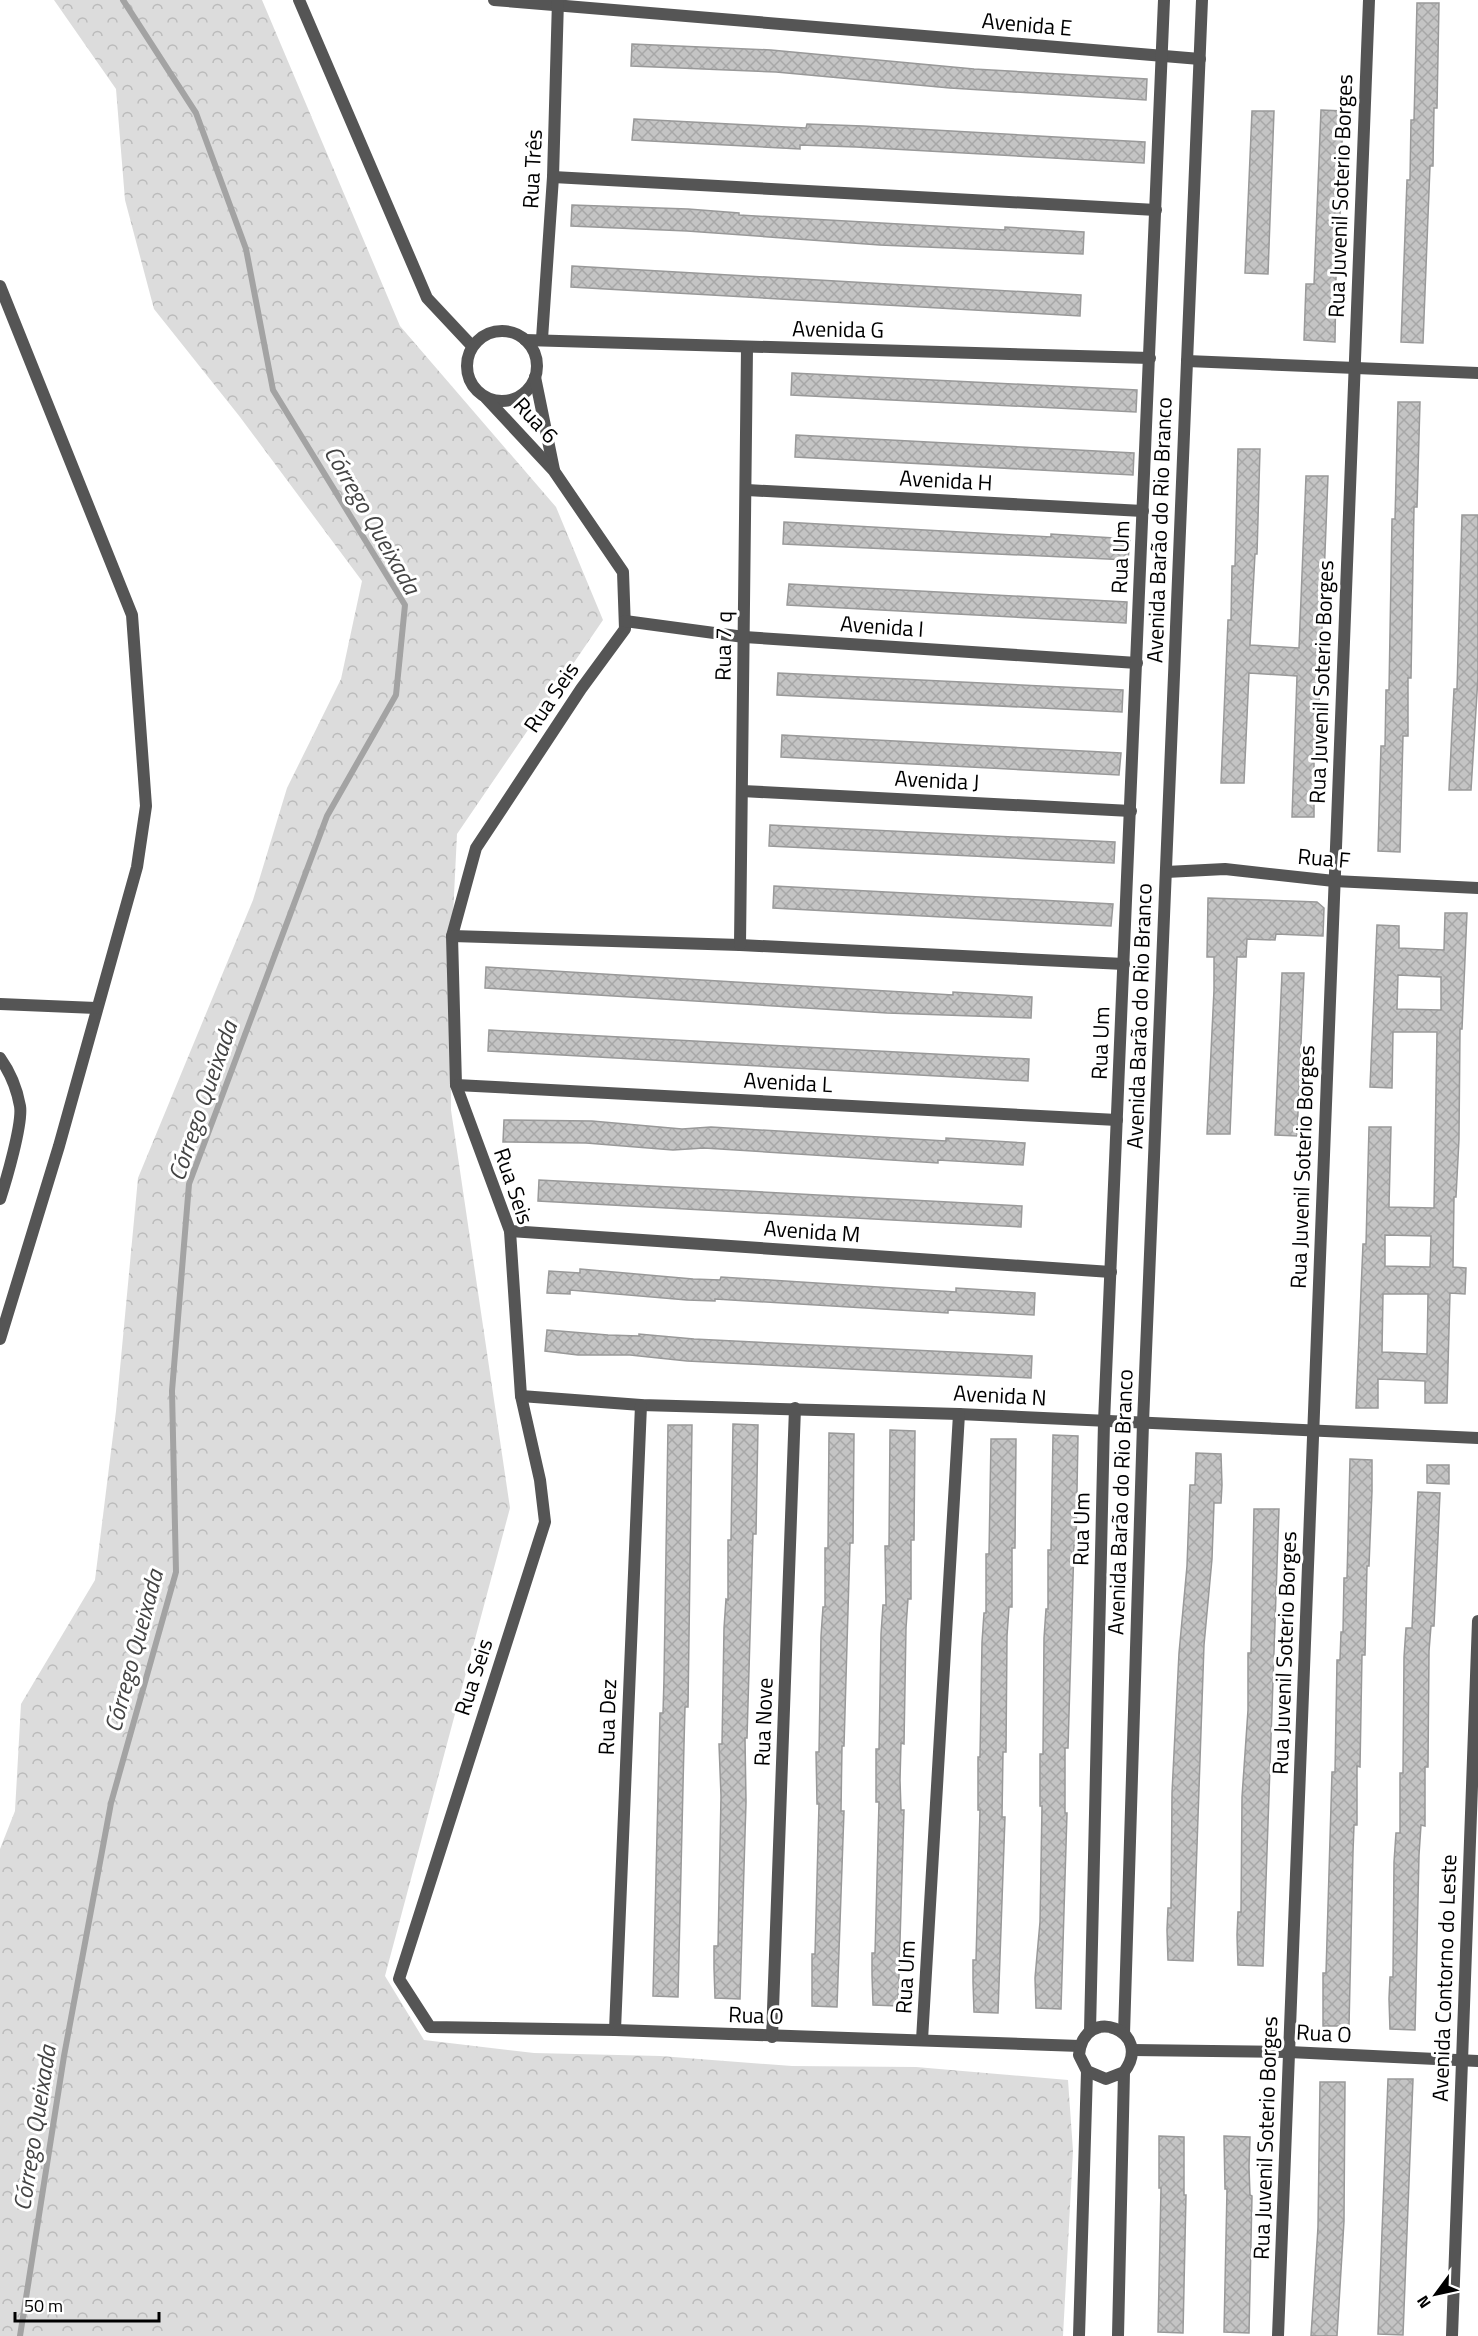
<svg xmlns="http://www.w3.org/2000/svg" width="1478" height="2336" font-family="'Titillium Web',sans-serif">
<defs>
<pattern id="forest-crowns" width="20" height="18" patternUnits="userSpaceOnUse" patternTransform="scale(1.5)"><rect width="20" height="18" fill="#dcdcdc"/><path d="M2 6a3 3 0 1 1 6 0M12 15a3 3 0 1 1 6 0" fill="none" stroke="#bbb"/></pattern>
<pattern id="building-cross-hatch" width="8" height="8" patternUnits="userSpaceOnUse" patternTransform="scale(1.5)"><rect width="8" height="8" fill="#c4c4c4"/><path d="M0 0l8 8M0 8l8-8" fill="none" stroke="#a7a7a7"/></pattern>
</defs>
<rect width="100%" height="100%" fill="#fff"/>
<!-- forest -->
<polygon fill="url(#forest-crowns)" points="54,0 262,0 400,326 556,507 603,620 457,834 452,936 451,1110 510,1508 385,1976 424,2040 534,2053 660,2056 792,2066 916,2067 1068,2080 1073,2151 1063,2336 0,2336 0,1849 15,1811 21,1704 95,1580 116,1411 138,1178 253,900 287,788 341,679 362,581 240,417 154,309 125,200 116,89"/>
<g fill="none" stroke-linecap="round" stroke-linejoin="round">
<!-- stream -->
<polyline stroke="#a3a3a3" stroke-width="6" points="20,2336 64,2056 111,1803 176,1572 172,1391 189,1184 327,816 396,695 405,605 273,390 246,249 196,113 123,0"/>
</g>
<!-- building -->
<g fill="url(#building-cross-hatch)" stroke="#999" stroke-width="1.5" fill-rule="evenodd">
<polygon points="1417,3 1439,3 1437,108 1434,108 1433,166 1430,166 1423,343 1401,342 1407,180 1410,180 1411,120 1414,120"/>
<polygon points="632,44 771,50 974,69 1147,79 1146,100 950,88 776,72 631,66"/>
<polygon points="1321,110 1343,111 1340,216 1337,216 1335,342 1304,340 1306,284 1314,284"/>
<polygon points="1252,111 1274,111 1268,274 1245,273"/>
<polygon points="634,119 806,128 807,124 863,126 1145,142 1144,163 856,147 800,145 800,149 632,140"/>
<polygon points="572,205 688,209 739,213 739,215 1005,230 1005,227 1084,232 1083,254 880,245 687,231 571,226"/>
<polygon points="572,266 1081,295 1080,316 571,287"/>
<polygon points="792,373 1137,390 1136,412 791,395"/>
<polygon points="1398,402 1420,402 1417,507 1414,507 1411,678 1408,678 1408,736 1403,736 1400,852 1378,851 1381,746 1385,746 1386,690 1389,690 1392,519 1395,519"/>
<polygon points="796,435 1134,453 1133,475 795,457"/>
<polygon points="1238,449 1260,449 1257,554 1255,554 1250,645 1299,648 1306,476 1328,476 1317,755 1314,755 1314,817 1292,817 1297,676 1249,673 1244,783 1221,783 1228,620 1231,620 1232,566 1235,566"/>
<polygon points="1462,515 1478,515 1478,677 1471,790 1449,790 1454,689 1457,689"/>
<polygon points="784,522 1051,537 1051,534 1130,539 1128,560 783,544"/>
<polygon points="789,584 1127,602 1126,623 787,605"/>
<polygon points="778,673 1123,690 1122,712 777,695"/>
<polygon points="782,735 1121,753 1119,775 781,757"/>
<polygon points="770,825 1115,842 1114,863 769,846"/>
<polygon points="774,886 1113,904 1111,926 773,908"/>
<polygon points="1208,898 1317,902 1324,908 1323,936 1276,934 1275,940 1247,939 1246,957 1237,957 1230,1134 1207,1134 1214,990 1214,957 1207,957"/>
<path d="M1445 913H1467L1462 1029H1460L1459 1139 1456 1197H1454L1453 1267 1466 1268 1465 1294 1450 1293 1447 1403H1425V1381L1378 1379V1408H1356L1363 1244H1366L1369 1127H1391L1389 1207 1434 1208 1437 1032H1393L1392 1088 1370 1087 1377 925 1399 926V948L1444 950ZM1398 975 1441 977V1010L1397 1009ZM1385 1235 1431 1236 1430 1267 1385 1266ZM1383 1294H1428L1427 1354 1382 1352Z"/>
<polygon points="486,967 953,995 953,992 1032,997 1031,1018 887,1013 485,988"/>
<polygon points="1282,973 1304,973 1297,1136 1275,1135"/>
<polygon points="489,1030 1029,1059 1028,1081 488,1051"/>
<polygon points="504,1120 592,1121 682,1129 711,1127 946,1141 946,1138 1025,1143 1023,1165 938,1160 938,1163 704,1148 673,1150 586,1143 503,1142"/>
<polygon points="539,1180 1022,1206 1021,1227 538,1201"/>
<polygon points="580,1269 693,1279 720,1280 721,1277 956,1292 956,1288 1035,1293 1034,1315 948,1310 948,1313 715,1299 715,1301 687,1300 570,1290 570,1294 547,1293 549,1271 580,1273"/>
<polygon points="547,1330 608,1335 639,1336 639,1334 694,1339 1032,1356 1031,1378 687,1361 630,1355 578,1355 545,1351"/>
<polygon points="733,1424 758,1425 756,1534 753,1534 747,1738 745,1738 746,1802 740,1999 715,1998 714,1968 714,1946 718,1946 721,1796 719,1744 722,1744 724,1628 726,1599 728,1600 728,1540 731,1540"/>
<polygon points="668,1425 692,1425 688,1707 685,1707 684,1744 678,1997 653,1996 660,1713 663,1713 664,1679"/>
<polygon points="890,1430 915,1431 914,1540 911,1540 911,1599 908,1599 906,1628 904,1744 901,1743 900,1780 901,1810 904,1810 898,2006 873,2005 872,1975 872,1953 875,1953 879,1802 876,1802 876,1749 879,1749 881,1634 883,1605 886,1605 885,1546 889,1546"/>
<polygon points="829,1433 854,1434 853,1543 850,1543 844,1746 842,1746 841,1811 844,1811 837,2007 812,2006 812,1954 815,1954 819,1804 817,1804 816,1752 819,1752 821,1636 823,1607 825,1607 825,1548 828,1548"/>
<polygon points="1053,1435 1078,1436 1076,1545 1074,1545 1068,1748 1065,1748 1065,1813 1067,1813 1061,2009 1036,2008 1035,1978 1040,1922 1042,1806 1040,1806 1040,1754 1043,1754 1044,1638 1046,1609 1048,1609 1048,1550 1051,1550"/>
<polygon points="991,1439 1016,1439 1015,1548 1012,1548 1012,1607 1009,1607 1007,1636 1006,1752 1003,1752 1002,1817 1005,1817 998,2013 974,2012 973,1982 973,1960 976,1960 980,1810 978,1810 978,1757 980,1757 982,1642 984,1613 986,1613 986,1554 989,1554"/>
<polygon points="1196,1453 1221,1454 1222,1485 1221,1503 1214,1503 1212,1559 1204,1645 1193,1961 1168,1960 1167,1930 1168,1908 1171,1908 1172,1793 1179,1653 1187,1566 1190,1485 1195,1485"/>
<polygon points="1350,1459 1372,1460 1372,1491 1369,1566 1367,1566 1365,1655 1362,1655 1360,1767 1357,1766 1357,1825 1354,1825 1353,1852 1349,2026 1323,2026 1323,1973 1326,1973 1332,1772 1335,1772 1337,1660 1340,1660 1341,1632 1343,1632 1344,1578 1347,1578"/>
<polygon points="1427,1465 1449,1465 1449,1484 1427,1483"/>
<polygon points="1418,1492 1440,1493 1434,1626 1431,1626 1429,1651 1428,1767 1425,1767 1425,1826 1421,1825 1419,1855 1415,2030 1390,2029 1389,1999 1390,1977 1393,1977 1394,1862 1396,1833 1400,1833 1400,1773 1403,1773 1404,1657 1406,1628 1412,1628"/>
<polygon points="1254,1509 1279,1509 1263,1966 1238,1965 1237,1935 1238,1912 1241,1912 1242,1797 1248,1710 1248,1653 1251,1653"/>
<polygon points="1388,2079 1413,2079 1403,2335 1378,2334"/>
<polygon points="1320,2082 1345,2082 1344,2221 1337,2336 1311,2336 1318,2227"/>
<polygon points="1159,2136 1184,2137 1184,2195 1186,2195 1183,2333 1158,2332 1161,2188 1159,2188"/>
<polygon points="1224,2136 1250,2137 1249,2167 1250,2195 1252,2196 1249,2333 1224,2332 1227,2189 1225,2189"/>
</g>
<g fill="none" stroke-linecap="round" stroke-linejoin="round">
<!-- minor -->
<g stroke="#555" stroke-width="12">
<polyline points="299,0 427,298 472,346"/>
<polyline points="494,0 1200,59"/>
<polyline points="553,177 1156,210"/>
<polyline points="0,286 132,615 146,806 137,867 59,1146 0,1339"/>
<circle cx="502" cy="366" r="35"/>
<polyline points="542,339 553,177 558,0"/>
<polyline points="525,340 1150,358"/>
<polyline points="1187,361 1478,373"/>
<polyline points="535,377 554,470"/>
<polyline points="486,398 554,471 623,572 625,629 581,689 476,848 452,936 456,1085 510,1231 521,1396 540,1480 545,1522 399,1979 430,2027 615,2030 1080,2046"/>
<polyline points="747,490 1143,511"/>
<polyline points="625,621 744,637 1137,663"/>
<polyline points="742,791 1131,811"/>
<polyline points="1166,872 1225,869 1334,881 1478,888"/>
<polyline points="452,936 740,945 1124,964"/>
<polyline points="740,945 747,348"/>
<polyline points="0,1004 96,1008"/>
<path d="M0 1058C10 1072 17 1089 20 1106 23 1123 6 1181 0 1199"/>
<polyline points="456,1085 1117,1120"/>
<polyline points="510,1231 1111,1272"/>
<polyline points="521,1396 641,1405 959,1414 1478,1438"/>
<polyline points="615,2030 641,1405"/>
<polyline points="772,2037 795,1408"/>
<polyline points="922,2040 959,1414"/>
<polyline points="1132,2050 1289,2052 1478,2061"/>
<polyline points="1278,2336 1369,0"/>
<polyline points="1452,2336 1478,1621"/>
</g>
<!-- tertiary -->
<g stroke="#555" stroke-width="12">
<polyline points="1090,2031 1104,1422 1164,0"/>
<polyline points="1124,2034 1143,1423 1202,0"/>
<polyline points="1079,2336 1087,2071"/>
<path d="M1118 2336 1124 2072C1155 2031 1084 2003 1079 2055L1087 2071 1106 2079 1124 2072"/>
</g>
</g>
<g text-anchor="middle" stroke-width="6" stroke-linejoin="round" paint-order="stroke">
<!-- street labels -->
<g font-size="22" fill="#000" stroke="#fff">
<text transform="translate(1027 24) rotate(5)" y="8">Avenida E</text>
<text transform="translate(532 169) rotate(-87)" y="8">Rua Três</text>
<text transform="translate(1340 196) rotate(-88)" y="8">Rua Juvenil Soterio Borges</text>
<text transform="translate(838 329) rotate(1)" y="8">Avenida G</text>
<text transform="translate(536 420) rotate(47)" y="8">Rua 6</text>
<text transform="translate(946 480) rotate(3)" y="8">Avenida H</text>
<text transform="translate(1159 530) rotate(-88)" y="8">Avenida Barão do Rio Branco</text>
<text transform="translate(1120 557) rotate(-88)" y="8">Rua Um</text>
<text transform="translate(882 626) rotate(4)" y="8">Avenida I</text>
<text transform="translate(723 646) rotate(-89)" y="8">Rua 7 q</text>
<text transform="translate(1321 682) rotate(-88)" y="8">Rua Juvenil Soterio Borges</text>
<text transform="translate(551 697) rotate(-56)" y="8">Rua Seis</text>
<text transform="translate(937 780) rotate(3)" y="8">Avenida J</text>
<text transform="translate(1324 858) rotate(5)" y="8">Rua F</text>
<text transform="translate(1139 1016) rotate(-88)" y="8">Avenida Barão do Rio Branco</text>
<text transform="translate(1100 1043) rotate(-88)" y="8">Rua Um</text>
<text transform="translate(788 1082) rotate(3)" y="8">Avenida L</text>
<text transform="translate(1302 1167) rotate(-88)" y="8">Rua Juvenil Soterio Borges</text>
<text transform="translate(514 1186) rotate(71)" y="8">Rua Seis</text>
<text transform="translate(812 1231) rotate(4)" y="8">Avenida M</text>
<text transform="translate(1000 1395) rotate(3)" y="8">Avenida N</text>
<text transform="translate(1120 1502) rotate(-88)" y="8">Avenida Barão do Rio Branco</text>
<text transform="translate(1081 1529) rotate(-89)" y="8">Rua Um</text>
<text transform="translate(1284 1653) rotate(-88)" y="8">Rua Juvenil Soterio Borges</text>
<text transform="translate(473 1677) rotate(-72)" y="8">Rua Seis</text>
<text transform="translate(607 1717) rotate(-88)" y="8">Rua Dez</text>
<text transform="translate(763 1722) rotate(-88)" y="8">Rua Nove</text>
<text transform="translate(905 1977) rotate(-87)" y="8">Rua Um</text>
<text transform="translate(1444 1978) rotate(-88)" y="8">Avenida Contorno do Leste</text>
<text transform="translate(756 2015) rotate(2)" y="8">Rua O</text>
<text transform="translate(1324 2033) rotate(3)" y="8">Rua O</text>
<text transform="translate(1265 2138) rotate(-88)" y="8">Rua Juvenil Soterio Borges</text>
</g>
<!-- water labels -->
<g font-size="24" font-style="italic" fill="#444" stroke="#fff">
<text transform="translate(372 520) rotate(60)" y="8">Córrego Queixada</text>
<text transform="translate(203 1101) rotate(-71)" y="8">Córrego Queixada</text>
<text transform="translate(134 1651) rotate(-75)" y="8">Córrego Queixada</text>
<text transform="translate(35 2128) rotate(-81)" y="8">Córrego Queixada</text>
</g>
</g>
<!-- north arrow -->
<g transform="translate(1436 2294) rotate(237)" stroke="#ffffff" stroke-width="4.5" paint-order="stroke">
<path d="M0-4.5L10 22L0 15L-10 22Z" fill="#000000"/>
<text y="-9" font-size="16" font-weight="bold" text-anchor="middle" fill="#000000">N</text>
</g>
<!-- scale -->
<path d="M15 2312v9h144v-9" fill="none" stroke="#000000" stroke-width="3"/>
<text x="24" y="2312" font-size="18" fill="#000000" stroke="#ffffff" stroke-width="4.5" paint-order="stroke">50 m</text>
</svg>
